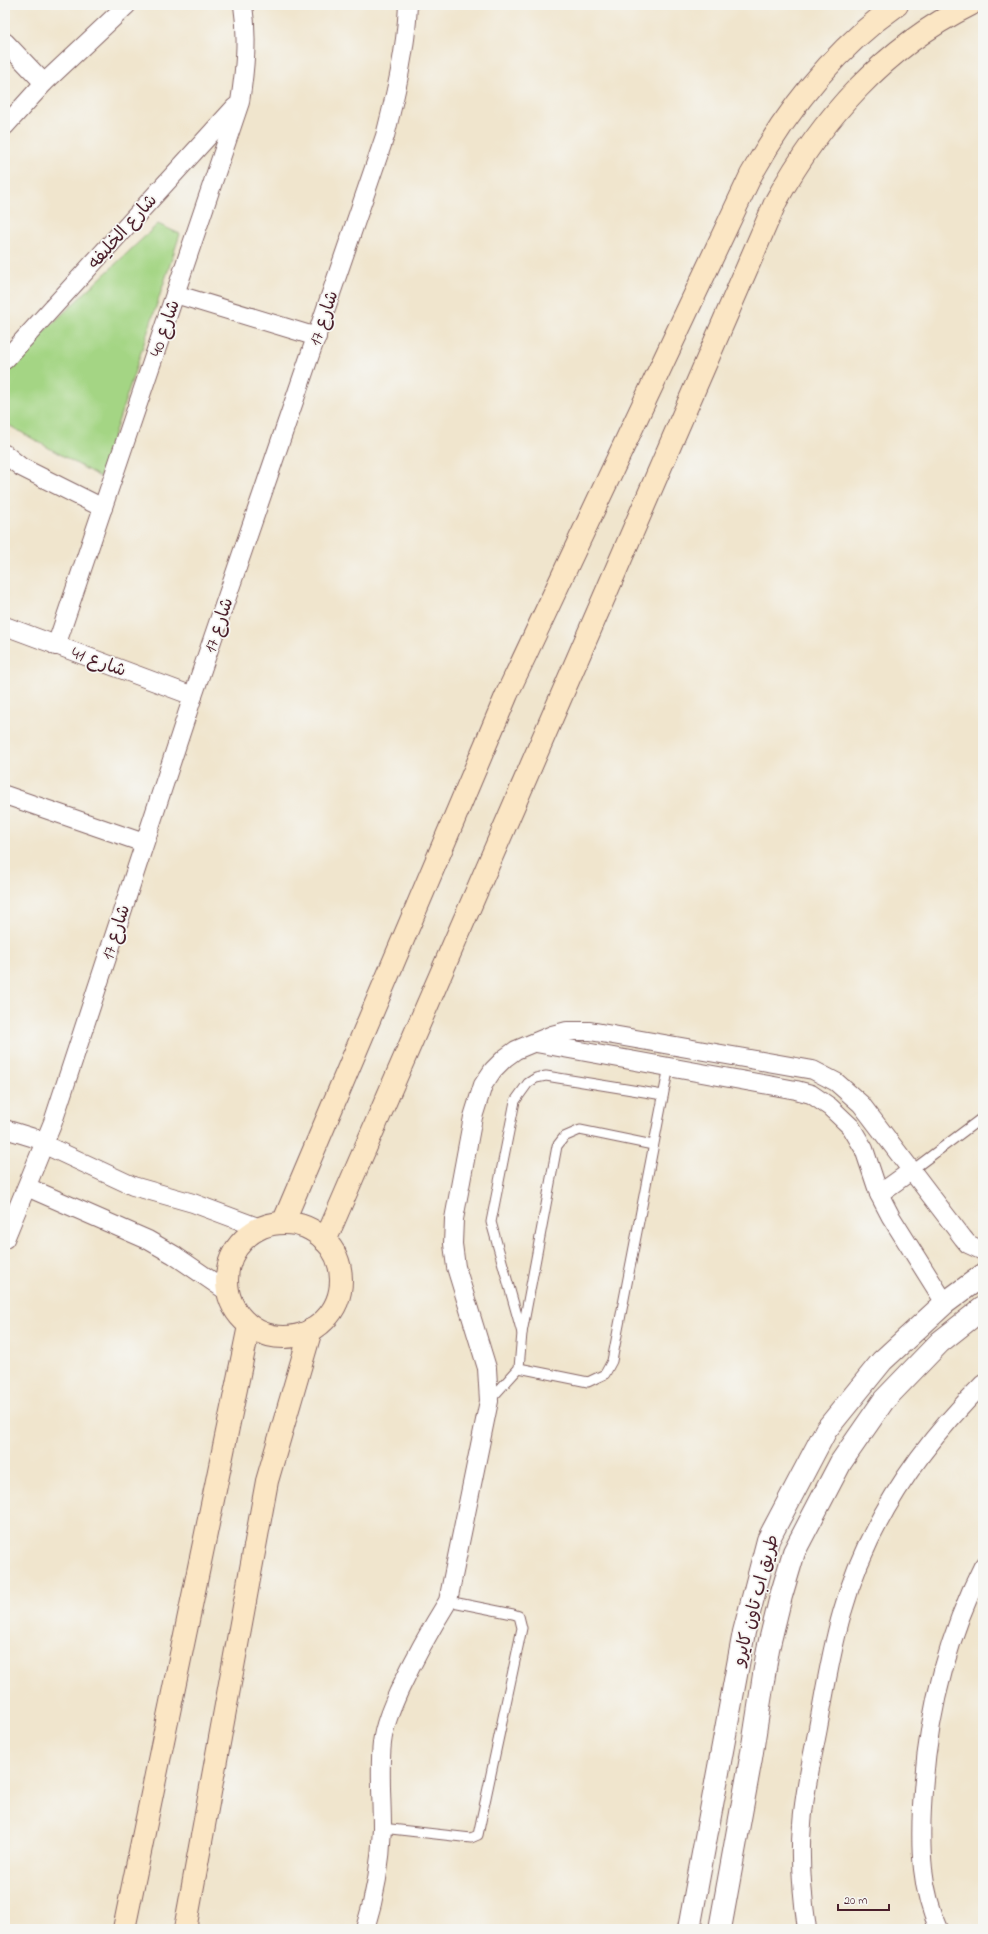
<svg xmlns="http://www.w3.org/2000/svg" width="988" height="1934" font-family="'Indie Flower','Playpen Sans Arabic',sans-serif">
<rect width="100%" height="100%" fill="#f6f6f2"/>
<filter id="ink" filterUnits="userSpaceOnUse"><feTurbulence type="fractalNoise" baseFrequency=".025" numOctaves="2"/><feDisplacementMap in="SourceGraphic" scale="8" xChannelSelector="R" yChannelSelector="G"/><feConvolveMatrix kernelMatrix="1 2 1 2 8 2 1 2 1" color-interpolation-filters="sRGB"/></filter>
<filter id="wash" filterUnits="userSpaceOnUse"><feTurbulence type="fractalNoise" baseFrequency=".012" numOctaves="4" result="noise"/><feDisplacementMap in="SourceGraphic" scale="16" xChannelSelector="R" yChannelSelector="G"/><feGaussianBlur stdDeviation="0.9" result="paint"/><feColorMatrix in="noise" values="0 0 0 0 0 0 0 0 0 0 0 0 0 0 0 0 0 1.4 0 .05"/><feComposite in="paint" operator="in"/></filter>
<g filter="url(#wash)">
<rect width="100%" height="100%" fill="#f0e5cd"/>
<!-- green -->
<polygon fill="#a4d584" stroke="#777a58" points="158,224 180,234 100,477 5,423 5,368"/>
</g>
<g filter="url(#ink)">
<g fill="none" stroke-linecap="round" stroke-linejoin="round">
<!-- service casing -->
<g stroke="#846464" stroke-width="11">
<g id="service">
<polyline points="911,1171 983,1117"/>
<polyline points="522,1333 491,1222 515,1101 528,1083 536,1078 546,1076 663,1095"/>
<polyline points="519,1368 588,1382 605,1374 612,1361 669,1066"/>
<polyline points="490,1400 519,1368 522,1333 557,1146 564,1137 580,1130 653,1145"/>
<polyline points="382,1828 471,1838 478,1835 522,1628 519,1616 513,1614 448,1601"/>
</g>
</g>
<!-- minor casing -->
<g stroke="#846464" stroke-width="20">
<g id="minor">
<polyline points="5,42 44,83"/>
<polyline points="5,126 44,83 127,5"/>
<polyline points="175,294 317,337"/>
<polyline points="5,360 235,107"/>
<polyline points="5,454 21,467 103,508"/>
<polyline points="5,626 193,696"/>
<path d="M56 646 240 102C245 69 248 38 243 5"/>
<polyline points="5,795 144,843"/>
<polyline points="536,1043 796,1090 811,1094 830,1107 851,1127 864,1149 879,1194 891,1217 945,1303"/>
<polyline points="5,1129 44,1141"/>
<polyline points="43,1144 133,1186 193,1203 260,1228"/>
<polyline points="27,1187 148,1240 174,1255 228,1292"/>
<polyline points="879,1194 911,1171"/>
<path d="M5 1239 53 1122 193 696 385 136C396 93 406 50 408 5"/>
<path d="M365 1929C375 1897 381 1861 382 1828 382 1799 379 1771 382 1743 384 1725 392 1707 399 1691 414 1659 430 1630 448 1601L489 1401 487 1368 456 1267 453 1244 454 1219 473 1117 483 1085 493 1070 505 1058 516 1050 552 1035 567 1031H590L813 1070 836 1082 861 1104 963 1238 968 1244 983 1251"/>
<path d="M807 1929C802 1894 799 1859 802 1824 804 1792 812 1760 818 1728 825 1690 831 1651 842 1613 867 1523 918 1449 983 1384"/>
<path d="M939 1929C921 1890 920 1849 922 1807 926 1724 945 1641 983 1566"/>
</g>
</g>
<!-- tertiary casing -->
<g stroke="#846464" stroke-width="24">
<g id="tertiary">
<polyline points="689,1929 744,1632 768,1540 826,1430 882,1361 945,1303 983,1275"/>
<polyline points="720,1929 751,1758 768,1649 781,1596 794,1552 841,1462 884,1400 940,1342 983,1308"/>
</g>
</g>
<!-- secondary casing -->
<g stroke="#846464" stroke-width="24">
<g id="secondary">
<path d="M283 1223 507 694 751 175C788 109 834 49 897 5"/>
<circle cx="284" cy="1280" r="57"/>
<path d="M325 1241 776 201C821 119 885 47 970 5"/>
<polyline points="124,1929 249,1326"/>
<polyline points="185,1929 267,1481 311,1330"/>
</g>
</g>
<!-- service -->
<use href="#service" stroke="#fff" stroke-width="9"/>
<!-- minor -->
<use href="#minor" stroke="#fff" stroke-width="18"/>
<!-- tertiary -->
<use href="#tertiary" stroke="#fff" stroke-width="22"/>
<!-- secondary -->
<use href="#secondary" stroke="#fbe6c4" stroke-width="22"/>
</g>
</g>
<g text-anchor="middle" stroke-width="3.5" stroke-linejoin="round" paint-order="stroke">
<!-- street labels -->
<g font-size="18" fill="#4a1f2b" stroke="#f6f6f2">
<text transform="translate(122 231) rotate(-48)" y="6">شارع الخليفه</text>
<text transform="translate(323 318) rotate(-71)" y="6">شارع 17</text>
<text transform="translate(164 328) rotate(-71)" y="6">شارع 40</text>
<text transform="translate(218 625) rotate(-71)" y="6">شارع 17</text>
<text transform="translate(99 661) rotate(20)" y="6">شارع 41</text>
<text transform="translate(115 932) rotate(-72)" y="6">شارع 17</text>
<text transform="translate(755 1600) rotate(-75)" y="6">طريق اب تاون كايرو</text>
</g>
</g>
<!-- margin -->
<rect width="988" height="1934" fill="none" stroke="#f6f6f2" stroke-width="20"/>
<!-- scale -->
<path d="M838 1904v6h51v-6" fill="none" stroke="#4a1f2b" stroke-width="2"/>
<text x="844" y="1904" font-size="12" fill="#4a1f2b" stroke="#f6f6f2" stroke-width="3" paint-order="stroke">20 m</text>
</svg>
